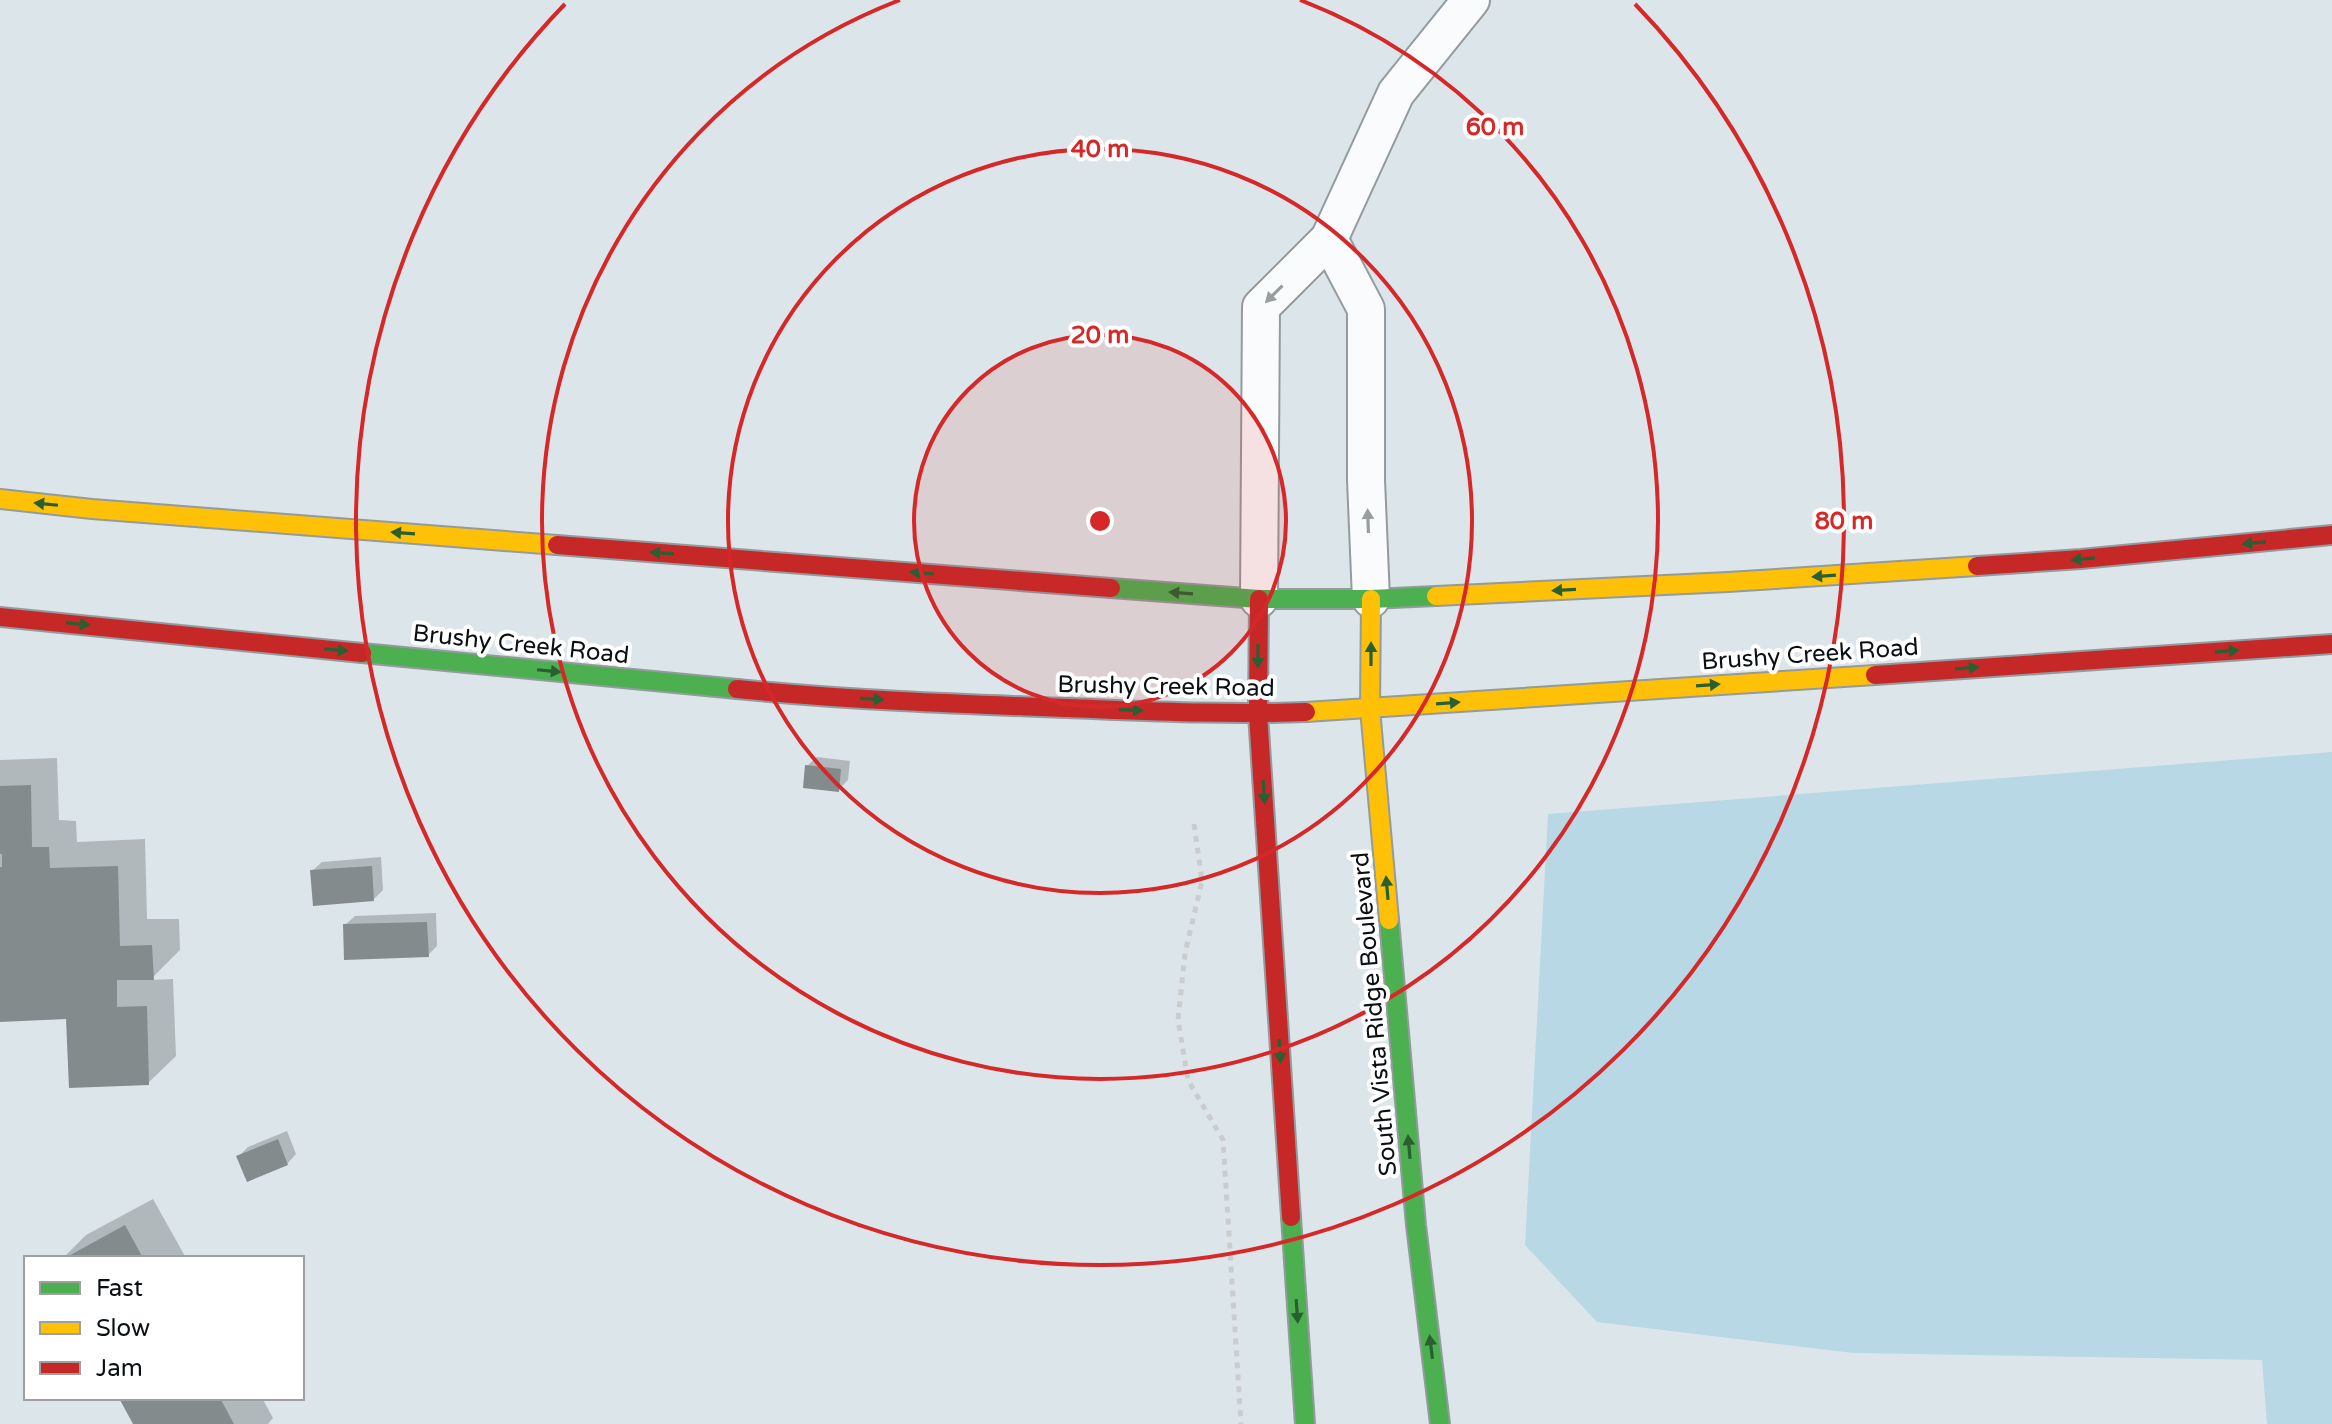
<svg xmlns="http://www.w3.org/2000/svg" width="2332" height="1424" font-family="'Varela Round',sans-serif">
<rect width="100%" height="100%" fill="#dce6ea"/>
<!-- green -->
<polygon fill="#b8d8e5" points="2332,752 2332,1424 2267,1424 2262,1360 1853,1353 1597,1322 1525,1245 1548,814"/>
<!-- shadow -->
<g fill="#0003">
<polygon points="817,757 850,761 848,780 838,790 807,766"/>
<polygon points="57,758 59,820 76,821 77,842 145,839 147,919 179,919 180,950 150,980 173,979 176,1056 148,1083 68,1017 0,1020 0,760"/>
<polygon points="381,857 383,890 374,899 312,871 322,862"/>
<polygon points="436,913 437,946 428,955 345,925 355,916"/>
<polygon points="287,1131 296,1154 287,1164 239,1156 248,1147"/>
<polygon points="153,1199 186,1258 63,1258 86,1235"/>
<polygon points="121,1398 262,1398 273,1418 268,1424 135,1424"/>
</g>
<!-- building -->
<g fill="#838b8d">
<polygon points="805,765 841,769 839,792 803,788"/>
<polygon points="31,785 32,847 49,847 50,868 118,866 120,946 152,945 154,980 117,980 117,1007 147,1006 149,1085 69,1088 66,1019 0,1022 0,867 2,867 2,854 0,854 0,786"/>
<polygon points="372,866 374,901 313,906 310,870"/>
<polygon points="427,922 429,957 344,960 343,924"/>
<polygon points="278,1139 288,1165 247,1182 236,1156"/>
<polygon points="125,1225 143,1258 65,1258"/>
<polygon points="119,1398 220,1398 234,1424 133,1424"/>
</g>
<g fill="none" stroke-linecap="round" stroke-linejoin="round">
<!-- lane casing -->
<g stroke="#939b9e" stroke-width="40">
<g id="lane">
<polyline points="1329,239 1366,309 1366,480 1371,599"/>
<polyline points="1259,599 1261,307 1329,239 1396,93 1471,0"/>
</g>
</g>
<!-- fast casing -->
<g stroke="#939b9e" stroke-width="22">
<g id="fast">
<polyline points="1111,588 1259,599 1371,599 1436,596"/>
<polyline points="362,653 737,689"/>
<polyline points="1389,920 1416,1225 1440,1424"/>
<polyline points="1291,1217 1305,1424"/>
</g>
</g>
<!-- slow casing -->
<g stroke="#939b9e" stroke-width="22">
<g id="slow">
<polyline points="0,499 92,509 557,545"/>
<polyline points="1436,596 1728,582 1977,566"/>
<polyline points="1371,599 1370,709 1389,920"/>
<polyline points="1306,712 1875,675"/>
</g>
</g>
<!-- jam casing -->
<g stroke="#939b9e" stroke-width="22">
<g id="jam">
<polyline points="557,545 1111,588"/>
<polyline points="1977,566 2081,559 2332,535"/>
<polyline points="1259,599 1258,714 1291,1217"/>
<polyline points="0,617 362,653"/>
<polyline points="1875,675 2332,644"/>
<path d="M737 689C846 700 957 704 1067 708 1147 711 1226 715 1306 712"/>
</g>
</g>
<!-- path -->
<polyline stroke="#cacdcf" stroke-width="5" stroke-dasharray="6 6" stroke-linecap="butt" points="1194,824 1202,881 1185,953 1178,1020 1188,1080 1223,1140 1241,1424"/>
<!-- lane -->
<use href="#lane" stroke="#fafbfc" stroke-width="36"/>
<!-- fast -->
<use href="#fast" stroke="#4caf50" stroke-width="18"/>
<!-- slow -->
<use href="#slow" stroke="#ffc107" stroke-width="18"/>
<!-- jam -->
<use href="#jam" stroke="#c62828" stroke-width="18"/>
</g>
<!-- one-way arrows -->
<defs><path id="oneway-solid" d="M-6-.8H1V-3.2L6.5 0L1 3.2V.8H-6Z" transform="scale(2)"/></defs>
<g fill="#9a9d9e">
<use href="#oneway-solid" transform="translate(1274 294) rotate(135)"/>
<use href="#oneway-solid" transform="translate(1368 521) rotate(-92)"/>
</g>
<g fill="#2a5f31">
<use href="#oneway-solid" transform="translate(46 504) rotate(-174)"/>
<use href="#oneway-solid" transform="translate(403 533) rotate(-176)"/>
<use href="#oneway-solid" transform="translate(2254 543) rotate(175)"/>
<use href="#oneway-solid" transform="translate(662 553) rotate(-176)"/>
<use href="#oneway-solid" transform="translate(2083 559) rotate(175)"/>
<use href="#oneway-solid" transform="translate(922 573) rotate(-176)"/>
<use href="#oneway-solid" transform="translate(1824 576) rotate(176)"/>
<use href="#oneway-solid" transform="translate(1564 590) rotate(177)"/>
<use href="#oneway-solid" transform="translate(1181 593) rotate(-176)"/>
<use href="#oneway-solid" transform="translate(78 624) rotate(6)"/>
<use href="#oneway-solid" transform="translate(336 650) rotate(6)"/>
<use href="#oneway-solid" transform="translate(2227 651) rotate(-4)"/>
<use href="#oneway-solid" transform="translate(1371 654) rotate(-90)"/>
<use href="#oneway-solid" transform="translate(1258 656) rotate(90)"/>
<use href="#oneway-solid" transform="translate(1967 668) rotate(-4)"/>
<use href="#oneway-solid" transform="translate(549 671) rotate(6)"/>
<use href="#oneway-solid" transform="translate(1708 685) rotate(-4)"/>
<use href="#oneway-solid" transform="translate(872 699) rotate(3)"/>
<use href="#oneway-solid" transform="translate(1448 703) rotate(-4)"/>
<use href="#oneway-solid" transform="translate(1131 710) rotate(2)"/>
<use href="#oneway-solid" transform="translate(1264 792) rotate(86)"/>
<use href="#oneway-solid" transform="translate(1387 888) rotate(-95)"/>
<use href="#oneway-solid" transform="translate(1280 1051) rotate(86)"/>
<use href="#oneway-solid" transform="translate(1409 1147) rotate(-95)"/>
<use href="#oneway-solid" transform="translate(1297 1311) rotate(86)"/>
<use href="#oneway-solid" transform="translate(1431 1347) rotate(-97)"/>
</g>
<!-- distance rings -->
<circle cx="1100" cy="521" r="186" fill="#d62828" fill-opacity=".12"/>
<g fill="none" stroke="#d62828" stroke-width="4">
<circle cx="1100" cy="521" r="186"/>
<circle cx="1100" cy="521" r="372"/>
<path d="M1300 0A558 558 0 1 1 900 0"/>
<path d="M1635 4A744 744 0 1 1 565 4"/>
</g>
<g text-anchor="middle" stroke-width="8" stroke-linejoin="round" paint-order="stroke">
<!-- street labels -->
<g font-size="24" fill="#090f12" stroke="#fff">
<text transform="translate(521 644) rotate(6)" y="8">Brushy Creek Road</text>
<text transform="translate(1810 654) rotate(-4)" y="8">Brushy Creek Road</text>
<text transform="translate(1166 686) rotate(1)" y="8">Brushy Creek Road</text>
<text transform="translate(1374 1014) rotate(-95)" y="8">South Vista Ridge Boulevard</text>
</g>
</g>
<circle cx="1100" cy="521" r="12" fill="#d62828" stroke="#fff" stroke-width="4"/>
<g font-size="24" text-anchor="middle" font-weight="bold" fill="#d62828" stroke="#fff" stroke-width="8" stroke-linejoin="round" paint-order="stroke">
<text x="1495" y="135">60 m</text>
<text x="1100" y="157">40 m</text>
<text x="1100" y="343">20 m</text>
<text x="1844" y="529">80 m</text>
</g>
<!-- legend -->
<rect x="24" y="1256" width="280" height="144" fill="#ffffff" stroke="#9d9fa0" stroke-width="2"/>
<rect x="40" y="1282" width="40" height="12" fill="#4caf50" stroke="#9d9fa0" stroke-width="2"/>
<text x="96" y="1296" font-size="24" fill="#090f12">Fast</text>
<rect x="40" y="1322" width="40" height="12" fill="#ffc107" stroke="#9d9fa0" stroke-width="2"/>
<text x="96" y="1336" font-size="24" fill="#090f12">Slow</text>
<rect x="40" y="1362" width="40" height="12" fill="#c62828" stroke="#9d9fa0" stroke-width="2"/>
<text x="96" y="1376" font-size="24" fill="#090f12">Jam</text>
</svg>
